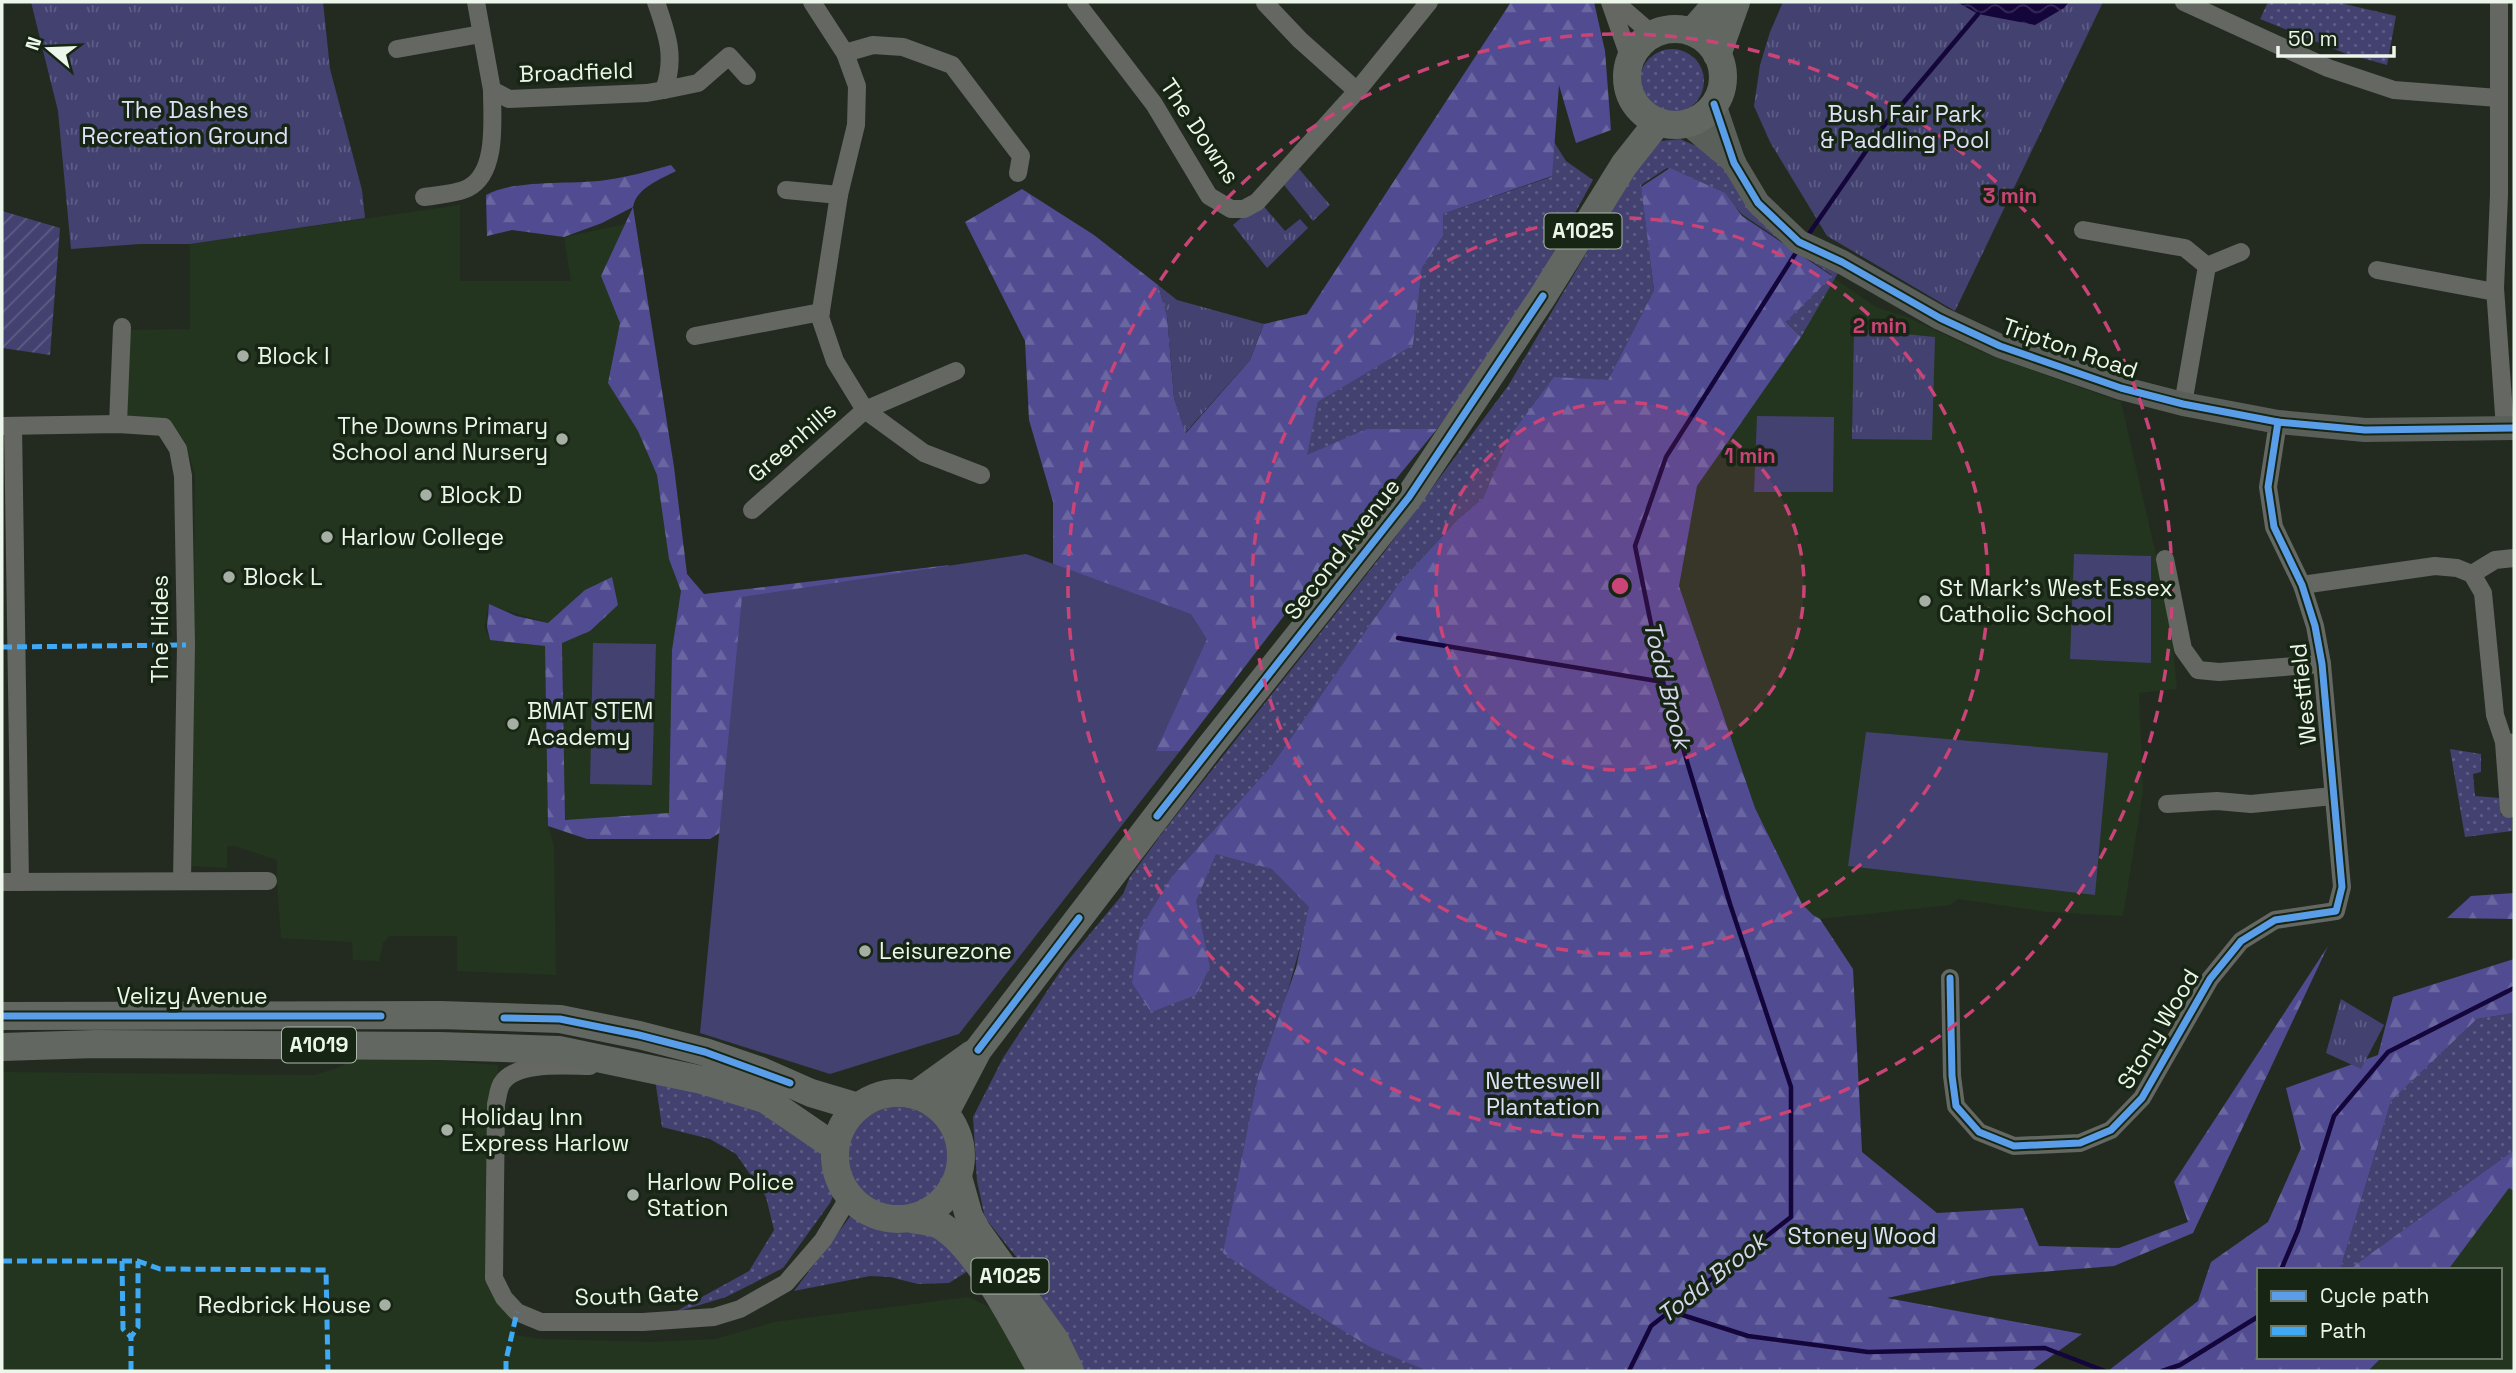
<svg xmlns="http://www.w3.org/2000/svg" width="2516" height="1373" font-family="'Space Grotesk',sans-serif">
<defs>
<pattern id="grass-dots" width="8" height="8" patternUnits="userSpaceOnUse" patternTransform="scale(1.75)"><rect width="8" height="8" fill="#434170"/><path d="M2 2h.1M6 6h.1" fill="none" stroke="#5e5d85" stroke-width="1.8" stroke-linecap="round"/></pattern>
<pattern id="forest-firs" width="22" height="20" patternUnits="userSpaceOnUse" patternTransform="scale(1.75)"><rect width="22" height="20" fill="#514b91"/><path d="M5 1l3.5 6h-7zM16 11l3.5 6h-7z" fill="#6a66a1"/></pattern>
<pattern id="park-tufts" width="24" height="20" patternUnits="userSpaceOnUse" patternTransform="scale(1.75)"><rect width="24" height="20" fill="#434170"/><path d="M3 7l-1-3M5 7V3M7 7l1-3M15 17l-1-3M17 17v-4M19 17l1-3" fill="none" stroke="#5e5d85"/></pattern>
<pattern id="garden-furrows" width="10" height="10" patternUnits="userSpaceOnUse" patternTransform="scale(1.75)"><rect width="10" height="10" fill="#434170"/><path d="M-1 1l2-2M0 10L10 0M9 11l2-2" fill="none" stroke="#5e5d85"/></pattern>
<pattern id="water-waves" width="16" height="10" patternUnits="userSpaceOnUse" patternTransform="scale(1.75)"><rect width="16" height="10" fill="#14063a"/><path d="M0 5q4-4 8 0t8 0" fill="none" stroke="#362b57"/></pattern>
</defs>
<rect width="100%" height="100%" fill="#232b21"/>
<!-- built -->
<g fill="#23351e">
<polygon points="460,205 460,281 571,281 564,237 631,223 689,596 687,818 565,820 562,643 548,623 489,605 484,627 490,640 545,646 548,826 554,846 556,975 457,971 457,936 390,936 383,943 379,961 353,960 352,942 281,938 277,883 277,860 235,846 227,846 227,868 192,866 195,474 185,442 168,420 124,419 127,330 190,329 190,244"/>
<polygon points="1834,278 1876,307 1907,317 1984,353 2121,402 2170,616 2177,689 2139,693 2143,792 2123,916 2047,912 1958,899 1950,905 1820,919 1813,915 1802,904 1755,808 1679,586 1697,486 1801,337"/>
<polygon points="358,1054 498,1065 496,1104 504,1298 517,1312 515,1335 541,1339 656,1342 715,1339 774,1322 968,1297 999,1312 1028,1371 2,1371 2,1072 315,1075 343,1066"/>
<polygon points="2509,1188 2514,1191 2514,1371 2367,1371 2382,1357 2500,1357 2500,1270 2448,1270"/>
</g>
<!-- grass -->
<g fill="url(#grass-dots)">
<polygon points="2268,2 2336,2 2396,16 2387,65 2344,53 2260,19"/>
<circle cx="1672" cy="81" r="32"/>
<polygon points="1680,139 1712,153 1838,273 1801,337 1786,322 1832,275 1743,215 1724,196 1667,168 1641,185 1654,290 1608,380 1510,436 1483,498 1457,520 1399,583 1272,765 1173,875 1193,909 1202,848 1259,847 1316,889 1281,1016 1479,1371 1082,1371 1026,1269 985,1218 977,1181 973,1117 1003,1058 1065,964 1123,894 1130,877 1166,828 1382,555 1508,386 1639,164 1661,141"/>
<polygon points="1554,142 1566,161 1593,180 1519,315 1437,429 1366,429 1306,456 1318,402 1413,344 1422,268 1443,236 1443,214 1551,177"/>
<polygon points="2450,749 2481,754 2481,772 2473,774 2475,796 2500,798 2501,815 2512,816 2512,831 2465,837"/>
<polygon points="2514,1013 2514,1150 2348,1270 2340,1270 2391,1101 2477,1019"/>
<polygon points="658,1074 734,1097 816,1144 836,1190 830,1203 783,1268 726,1297 673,1313 749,1271 774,1230 766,1197 736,1154 710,1139 662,1127 656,1086"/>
<circle cx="898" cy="1157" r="50"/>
<polygon points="852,1214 881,1227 918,1228 951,1239 968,1271 949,1283 918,1284 890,1277 870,1276 794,1291"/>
</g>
<!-- forest -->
<g fill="url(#forest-firs)">
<polygon points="1511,2 1594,2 1605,51 1611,130 1576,143 1559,85 1552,176 1443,214 1443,236 1422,268 1413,345 1318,402 1307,455 1366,429 1437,429 1283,617 1180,751 1156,751 1107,586 1053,564 1053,502 1029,420 1025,341 965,222 1022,189 1094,235 1158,285 1167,315 1174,398 1186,433 1250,360 1264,324 1307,314"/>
<path d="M671 165 676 171C661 179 636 188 633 207L674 467 687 574 704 594 949 565 759 808 710 839H587L548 826 545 646 490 640 487 627 489 604 516 616 548 623 585 590 612 577 618 605 590 631 562 643 565 820 669 813 672 650 681 591 669 559 657 475 638 431 608 383 620 323 601 276 633 207 602 223 564 237 512 230 487 236 486 195C514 179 573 185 606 180 628 177 649 171 671 165Z"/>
<polygon points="1670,168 1725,193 1742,216 1832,276 1786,322 1801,337 1697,486 1679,586 1755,808 1802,904 1813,915 1820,919 1853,969 1862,1152 1937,1213 2023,1208 2039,1246 2119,1248 2188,1222 2174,1182 2328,946 2193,1233 2114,1266 1991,1276 1887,1298 2082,1334 2031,1371 1428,1371 1370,1347 1275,1289 1223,1253 1258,1077 1296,968 1309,907 1272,869 1216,854 1196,901 1210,967 1196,995 1151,1012 1132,983 1140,929 1173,875 1272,765 1399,583 1457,520 1483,498 1510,436 1554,377 1608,380 1654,290 1641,187"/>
<polygon points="2514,893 2514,919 2447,918 2471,896"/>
<polygon points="2514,959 2514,1013 2477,1019 2391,1101 2340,1270 2259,1270 2259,1357 2382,1357 2368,1371 2108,1371 2198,1301 2211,1262 2268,1222 2301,1148 2286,1088 2378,1055 2393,997"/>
<polygon points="2514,1150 2514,1191 2509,1188 2448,1270 2348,1270"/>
</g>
<!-- park -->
<g fill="url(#park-tufts)">
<polygon points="31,2 323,2 330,69 362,190 365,218 190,244 140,244 71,249 58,111"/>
<polygon points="1783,2 2103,2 1955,311 1827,236 1770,142 1754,106 1760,65 1770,32"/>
<polygon points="1299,169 1330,205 1313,221 1284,185"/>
<polygon points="1260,202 1285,231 1300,219 1308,228 1267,268 1233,225"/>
<polygon points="1158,285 1177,300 1264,324 1250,360 1185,433 1174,398 1167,316"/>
<polygon points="1854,329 1935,337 1932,440 1852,439"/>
<polygon points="2341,999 2384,1025 2361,1069 2326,1053"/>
</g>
<!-- garden -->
<polygon fill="url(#garden-furrows)" points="2,211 60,228 50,355 2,348"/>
<!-- pitch -->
<g fill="#434170">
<polygon points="1757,416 1834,417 1833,492 1754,492"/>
<polygon points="1026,554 1191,614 1207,639 1156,751 1180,751 959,1034 830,1074 700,1033 742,597"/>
<polygon points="2074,554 2151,556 2151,663 2070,659"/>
<polygon points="593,643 656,644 652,785 590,784"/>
<polygon points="1866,732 2108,753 2095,895 1848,866"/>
</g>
<!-- water -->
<polygon fill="url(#water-waves)" points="1957,2 2069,2 2064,8 2035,25 1978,14"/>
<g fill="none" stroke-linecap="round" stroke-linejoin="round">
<!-- stream -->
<g stroke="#14063a" stroke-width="4.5">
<polyline points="1806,238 1882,128 1978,14"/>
<polyline points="1398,638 1663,682"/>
<polyline points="2281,1270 2298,1230 2334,1116 2388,1052 2514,988"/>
<polyline points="1670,1311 1748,1336 1868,1352 2045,1348 2105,1371"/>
<polyline points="1629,1371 1651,1326 1791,1217 1791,1087 1730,904 1663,682 1635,546 1666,457 1797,251"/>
<polyline points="2162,1371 2180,1365 2259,1316"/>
</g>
<!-- street -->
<g stroke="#646762" stroke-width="18">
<path d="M476 2 492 90 509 99 647 93 664 90C676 57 667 34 656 2"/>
<polyline points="812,2 845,53 857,86 856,125 839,195 820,317 835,361 865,410 924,453 981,475"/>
<polyline points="1076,2 1154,104 1209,196 1231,209 1244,209 1257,202 1357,91 1429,2"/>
<polyline points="1610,2 1630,59"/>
<polyline points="1615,2 1652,34"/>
<polyline points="2184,2 2328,68 2394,90 2498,98"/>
<polyline points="2499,2 2499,195 2495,288 2505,428"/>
<polyline points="1265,3 1300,40 1357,91"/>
<polyline points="397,49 481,34"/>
<polyline points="845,53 873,45 903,47 952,65 1021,156 1018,173"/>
<polyline points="664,90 698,83 729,56 747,76"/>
<polyline points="786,190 839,195"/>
<path d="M424 197C437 195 456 194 468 188 498 173 492 119 492 90"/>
<polyline points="2083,230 2185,248 2207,266 2183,404"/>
<polyline points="2207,266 2241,252"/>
<polyline points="2377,270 2495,292"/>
<polyline points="695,336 821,312"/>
<polyline points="118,424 122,327"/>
<polyline points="2,426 118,424 164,427 178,449 183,476 186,645 182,881"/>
<polyline points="13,426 20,882"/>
<polyline points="752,510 865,410 956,371"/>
<polyline points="2165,559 2183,649 2198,670 2219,672 2322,664"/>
<polyline points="2472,574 2495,560 2514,558"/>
<polyline points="2302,585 2435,566 2457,568 2472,574 2483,593 2495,715 2504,742 2514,743"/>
<polyline points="2504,742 2509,809"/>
<polyline points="2167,804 2217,801 2251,804 2333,796"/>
<polyline points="2,882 268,881"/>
<polyline points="1950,978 1952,1076 1956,1106 1979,1132 2014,1146 2080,1143 2111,1130 2142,1098 2210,979 2241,941 2275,920 2336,911 2342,887 2322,664 2315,626 2302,585 2274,527 2268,487 2278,422"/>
<path d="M590 1066C567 1066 516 1061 502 1083 498 1089 498 1097 496 1104L494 1278 504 1298 517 1312 541 1322H643L714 1317 740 1309 786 1283 823 1240 849 1197"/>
</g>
<!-- secondary -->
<g stroke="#5a6059" stroke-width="24">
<polyline points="1714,104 1734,163 1758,203 1799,242 1842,262 1940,318 2000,346 2121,388 2183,404 2278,422 2365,430 2514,428"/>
<polyline points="1687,123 1734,162"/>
</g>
<!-- primary -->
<g stroke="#636762" stroke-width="28">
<circle cx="1675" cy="77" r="48"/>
<polyline points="1692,32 1718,2"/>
<polyline points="1717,55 1736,2"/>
<polyline points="2,1016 440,1015 560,1019 639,1035 705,1052 761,1071 811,1093 858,1107"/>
<polyline points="2,1047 96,1044 440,1046 559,1050 702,1080 765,1099 835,1147"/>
<circle cx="898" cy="1156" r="63"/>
<polyline points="915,1095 972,1054"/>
<polyline points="945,1113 978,1050 1209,748 1409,497 1543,296 1624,165 1658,122"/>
<polyline points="958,1177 969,1216 977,1231 1055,1340 1070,1371"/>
<path d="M912 1219C922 1221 935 1221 943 1227 981 1252 1018 1331 1042 1371"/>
</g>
<!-- quiet -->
<g stroke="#3fa9f5" stroke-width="5" stroke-dasharray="10 5" stroke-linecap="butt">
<polyline points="2,647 186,645"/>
<polyline points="2,1261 138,1261 160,1269 326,1270 328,1371"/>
<polyline points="122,1261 123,1329 131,1337"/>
<polyline points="131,1371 131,1337 138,1327 138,1261"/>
<polyline points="506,1371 506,1360 517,1312"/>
</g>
<!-- cycleway casing -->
<g stroke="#172614" stroke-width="11">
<g id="cycleway">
<polyline points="1714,104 1734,163 1758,203 1799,242 1842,262 1940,318 2000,346 2121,388 2183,404 2278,422 2365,430 2514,428"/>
<polyline points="1157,816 1409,497 1543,296"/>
<polyline points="1950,978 1952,1076 1956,1106 1979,1132 2014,1146 2080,1143 2111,1130 2142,1098 2210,979 2241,941 2275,920 2336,911 2342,887 2322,664 2315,626 2302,585 2274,527 2268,487 2278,422"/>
<polyline points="2,1016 381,1016"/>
<polyline points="504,1018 560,1019 639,1035 705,1052 790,1083"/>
<polyline points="978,1050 1079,918"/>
</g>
</g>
<!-- cycleway -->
<use href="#cycleway" stroke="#5a9eea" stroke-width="7"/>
</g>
<!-- distance rings -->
<circle cx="1620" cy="586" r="184" fill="#ca4478" fill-opacity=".12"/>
<g fill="none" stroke="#ca4478" stroke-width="3.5" stroke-dasharray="12 9">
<circle cx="1620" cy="586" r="184"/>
<circle cx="1620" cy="586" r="368"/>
<circle cx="1620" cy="586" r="552"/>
</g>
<!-- markers -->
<g fill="#a6afa4" stroke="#172614" stroke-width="2.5">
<circle cx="243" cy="356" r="7"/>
<circle cx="562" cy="439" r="7"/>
<circle cx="426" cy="495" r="7"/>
<circle cx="327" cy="537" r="7"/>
<circle cx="229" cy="577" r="7"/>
<circle cx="1925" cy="601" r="7"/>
<circle cx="513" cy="724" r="7"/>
<circle cx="865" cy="951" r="7"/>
<circle cx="447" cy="1130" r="7"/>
<circle cx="633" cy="1195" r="7"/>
<circle cx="385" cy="1305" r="7"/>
</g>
<g text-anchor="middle" stroke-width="7" stroke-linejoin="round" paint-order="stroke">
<!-- shield labels -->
<g fill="#172614" stroke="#acb8aa" stroke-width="2">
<rect x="1544.5" y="213.5" width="77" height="35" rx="5"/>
<rect x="282" y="1027.5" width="74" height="35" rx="5"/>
<rect x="971.5" y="1258.5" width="77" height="35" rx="5"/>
</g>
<g font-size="21" font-weight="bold" fill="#ecf6ea">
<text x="1583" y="238">A1025</text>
<text x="319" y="1052">A1019</text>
<text x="1010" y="1283">A1025</text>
</g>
<!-- street labels -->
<g font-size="23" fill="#ecf6ea" stroke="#172614">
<text transform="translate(576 72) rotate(-2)" y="8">Broadfield</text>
<text transform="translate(1200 131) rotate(56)" y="8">The Downs</text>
<text transform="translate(2070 348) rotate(19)" y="8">Tripton Road</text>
<text transform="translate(792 442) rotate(-41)" y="8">Greenhills</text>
<text transform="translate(1342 549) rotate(-52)" y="8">Second Avenue</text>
<text transform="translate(160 629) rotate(-90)" y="8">The Hides</text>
<text transform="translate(2303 694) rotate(-96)" y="8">Westfield</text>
<text x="192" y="1004">Velizy Avenue</text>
<text transform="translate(2158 1029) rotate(-59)" y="8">Stony Wood</text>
<text transform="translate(637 1295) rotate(-2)" y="8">South Gate</text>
</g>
<!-- park labels -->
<g font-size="23" fill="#e0e1f8" stroke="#172614">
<text x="185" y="118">The Dashes<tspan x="185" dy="26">Recreation Ground</tspan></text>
<text x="1905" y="122">Bush Fair Park<tspan x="1905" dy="26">&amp; Paddling Pool</tspan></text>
<text x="1543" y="1089">Netteswell<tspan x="1543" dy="26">Plantation</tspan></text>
<text x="1862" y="1244">Stoney Wood</text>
</g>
<!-- poi labels -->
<g font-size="23" fill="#ecf6ea" stroke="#172614" text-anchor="start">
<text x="257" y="364">Block I</text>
<text x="548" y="434" text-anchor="end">The Downs Primary<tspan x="548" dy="26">School and Nursery</tspan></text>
<text x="440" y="503">Block D</text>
<text x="341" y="545">Harlow College</text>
<text x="243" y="585">Block L</text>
<text x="1939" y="596">St Mark's West Essex<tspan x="1939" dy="26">Catholic School</tspan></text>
<text x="527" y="719">BMAT STEM<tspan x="527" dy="26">Academy</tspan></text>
<text x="879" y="959">Leisurezone</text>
<text x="461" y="1125">Holiday Inn<tspan x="461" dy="26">Express Harlow</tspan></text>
<text x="647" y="1190">Harlow Police<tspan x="647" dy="26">Station</tspan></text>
<text x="371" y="1313" text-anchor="end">Redbrick House</text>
</g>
<!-- water labels -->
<g font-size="24" font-style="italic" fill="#d5d5ec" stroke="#172614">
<text transform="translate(1667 685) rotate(76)" y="8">Todd Brook</text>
<text transform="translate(1712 1278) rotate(-38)" y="8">Todd Brook</text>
</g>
</g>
<circle cx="1620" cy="586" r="10" fill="#ca4478" stroke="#172614" stroke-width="3.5"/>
<g font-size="21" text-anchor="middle" font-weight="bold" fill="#ca4478" stroke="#172614" stroke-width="7" stroke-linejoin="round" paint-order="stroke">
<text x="2010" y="203">3 min</text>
<text x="1880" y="333">2 min</text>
<text x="1750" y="463">1 min</text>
</g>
<!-- border -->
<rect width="2516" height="1373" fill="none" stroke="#ecf6ea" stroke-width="7"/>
<!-- legend -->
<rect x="2257" y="1268" width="245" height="91" fill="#172614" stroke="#6c796a" stroke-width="2"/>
<rect x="2271" y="1291" width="35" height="10" fill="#5a9eea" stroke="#6c796a" stroke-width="2"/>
<text x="2320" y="1303" font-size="21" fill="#ecf6ea">Cycle path</text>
<rect x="2271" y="1326" width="35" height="10" fill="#3fa9f5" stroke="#6c796a" stroke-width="2"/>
<text x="2320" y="1338" font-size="21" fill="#ecf6ea">Path</text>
<!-- north arrow -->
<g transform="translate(49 49) rotate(289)" stroke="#172614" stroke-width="5" paint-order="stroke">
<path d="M0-5L12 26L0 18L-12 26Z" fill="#ecf6ea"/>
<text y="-10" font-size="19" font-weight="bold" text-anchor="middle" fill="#ecf6ea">N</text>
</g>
<!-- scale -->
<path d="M2278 46v10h116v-10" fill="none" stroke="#ecf6ea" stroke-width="3.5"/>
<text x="2288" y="46" font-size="21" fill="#ecf6ea" stroke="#172614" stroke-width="5" paint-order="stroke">50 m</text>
</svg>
